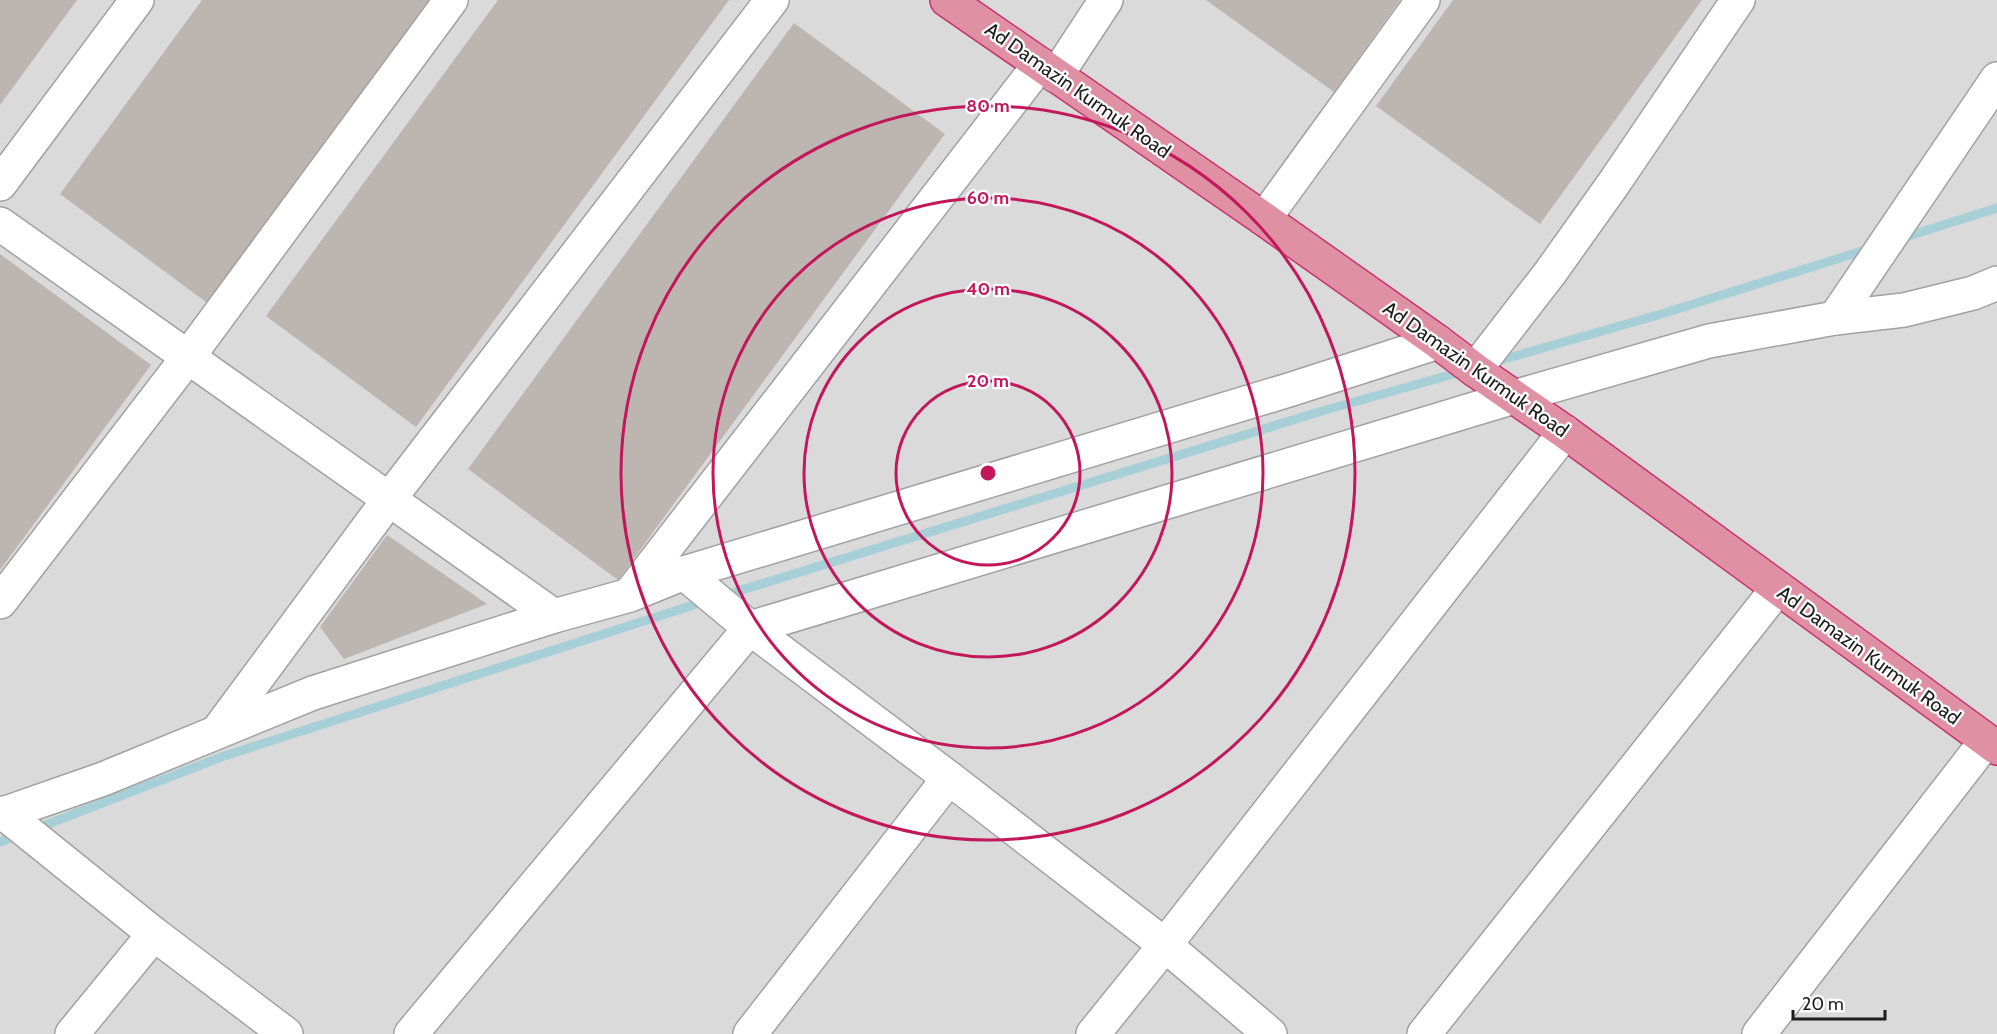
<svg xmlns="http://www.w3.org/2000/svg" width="1997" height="1034" font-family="Cabin,sans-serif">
<rect width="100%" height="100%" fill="#ede9e3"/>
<!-- residential -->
<rect fill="#dbdada" x="0" y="0" width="1997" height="1034"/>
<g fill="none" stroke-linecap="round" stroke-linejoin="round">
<!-- stream -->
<g stroke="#a7cfd8" stroke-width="9">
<polyline points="1899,239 1997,208"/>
<polyline points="1494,362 1658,315 1872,248"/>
<polyline points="722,596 1322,411 1464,371"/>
<polyline points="35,829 224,756 706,601"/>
<polyline points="0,842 19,835"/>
</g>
</g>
<!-- building -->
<g fill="#bdb5b0">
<polygon points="0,0 77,0 0,105"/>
<polygon points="202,0 434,0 210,305 60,194"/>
<polygon points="498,0 729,0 416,427 266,316"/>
<polygon points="1206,0 1400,0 1334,92"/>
<polygon points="1453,0 1702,0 1540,224 1376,106"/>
<polygon points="794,23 945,134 618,580 468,469"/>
<polygon points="0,254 151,365 0,570"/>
<polygon points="387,535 487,604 344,659 320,627"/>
</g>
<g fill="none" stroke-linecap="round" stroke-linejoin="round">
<!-- minor casing -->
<g stroke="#a1a1a1" stroke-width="36">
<g id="minor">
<polyline points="1056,76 1106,0"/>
<polyline points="0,184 137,0"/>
<polyline points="1264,219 1423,0"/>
<polyline points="0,224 554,616"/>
<polyline points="1835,318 1997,79"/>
<polyline points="1475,370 1550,273 1614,183 1738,0"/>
<polyline points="684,573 750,628 949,778 1165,945 1270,1034"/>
<polyline points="630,594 1040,64"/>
<polyline points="0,602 188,357 451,0"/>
<polyline points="217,732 390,498 772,0"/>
<polyline points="4,813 154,934 286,1034"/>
<polyline points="0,815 103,779 313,693 554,616 630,595 684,573 1292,389 1438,342"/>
<polyline points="72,1034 154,934"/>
<polyline points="411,1034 750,628 1514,397 1709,341 1835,318 1904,310 1973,293 1997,283"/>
<polyline points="750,1034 949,778"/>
<polyline points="1093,1034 1165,945 1565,432"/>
<polyline points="1424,1034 1778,588"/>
<polyline points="1759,1034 1986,741"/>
</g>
</g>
<!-- highway casing -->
<g stroke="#cb316e" stroke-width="36">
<polyline id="highway" points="947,0 1264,219 1438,342 1475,370 1565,432 1997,748"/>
</g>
<!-- minor -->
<use href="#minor" stroke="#fff" stroke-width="33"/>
<!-- highway -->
<use href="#highway" stroke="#df90a3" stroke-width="33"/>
</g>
<!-- distance rings -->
<g fill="none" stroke="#c2185b" stroke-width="3">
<circle cx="988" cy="473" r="92"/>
<circle cx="988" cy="473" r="184"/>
<circle cx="988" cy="473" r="275"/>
<circle cx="988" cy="473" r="367"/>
</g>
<g text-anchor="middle" stroke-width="4.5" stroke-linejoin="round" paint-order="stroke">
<!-- street labels -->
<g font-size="20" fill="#1d1d1d" stroke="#fff">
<text transform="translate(1078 90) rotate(35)" y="7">Ad Damazin Kurmuk Road</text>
<text transform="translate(1476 369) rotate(35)" y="7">Ad Damazin Kurmuk Road</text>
<text transform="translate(1869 655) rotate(36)" y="7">Ad Damazin Kurmuk Road</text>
</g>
</g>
<circle cx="988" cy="473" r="9" fill="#c2185b" stroke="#fff" stroke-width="3"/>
<g font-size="18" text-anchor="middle" font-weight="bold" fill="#c2185b" stroke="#fff" stroke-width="4.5" stroke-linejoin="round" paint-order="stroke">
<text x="988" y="112">80 m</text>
<text x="988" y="204">60 m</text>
<text x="988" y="295">40 m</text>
<text x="988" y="387">20 m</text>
</g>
<!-- scale -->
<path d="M1793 1010v9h92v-9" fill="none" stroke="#1d1d1d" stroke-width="3"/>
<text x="1802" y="1010" font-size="18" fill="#1d1d1d" stroke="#ffffff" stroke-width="4.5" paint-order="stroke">20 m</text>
</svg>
